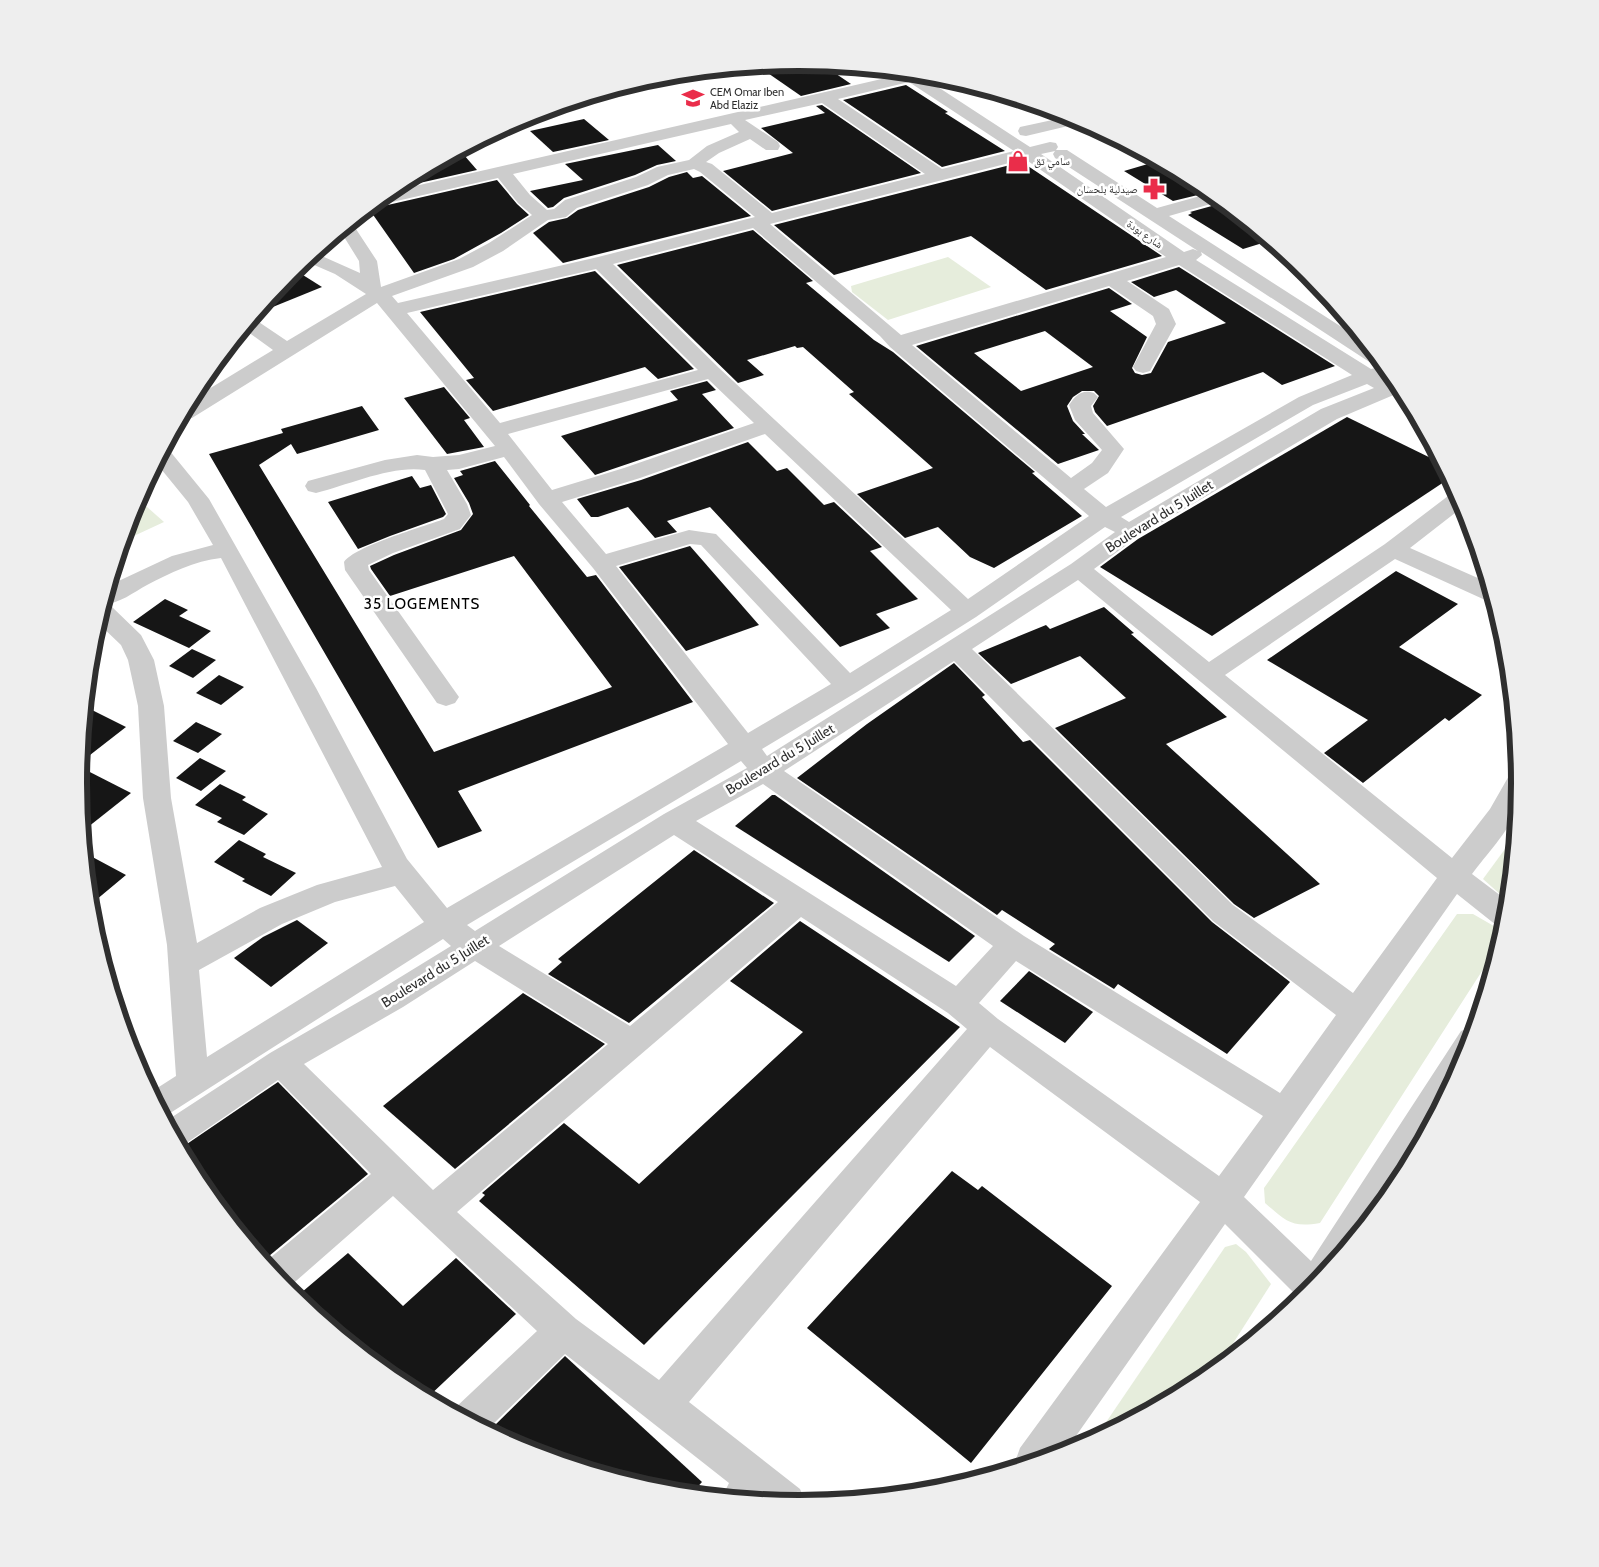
<svg xmlns="http://www.w3.org/2000/svg" width="1599" height="1567" font-family="Cabin,'Noto Naskh Arabic',sans-serif">
<rect width="100%" height="100%" fill="#fff"/>
<!-- green -->
<g fill="#e6eddc">
<polygon points="948,257 991,287 888,320 852,292 851,286"/>
<polygon points="138,499 164,522 123,541 133,507"/>
<polygon points="1516,834 1509,898 1501,895 1483,879"/>
<path d="M1457 914H1473L1499 929 1503 936 1502 940 1320 1223C1291 1228 1286 1221 1265 1203L1264 1188Z"/>
<polygon points="1236,1244 1246,1252 1271,1284 1216,1370 1200,1383 1094,1440 1225,1247"/>
</g>
<!-- building -->
<g fill="#161616" fill-rule="evenodd">
<polygon points="792,63 823,65 851,84 801,96 759,67"/>
<polygon points="906,85 948,112 945,113 1005,151 942,167 843,100"/>
<polygon points="822,105 921,173 772,211 723,171 793,153 761,128 825,113 816,106"/>
<polygon points="584,119 609,140 553,152 530,131"/>
<polygon points="658,145 676,161 657,165 635,175 564,198 553,207 548,208 530,191 583,180 565,164"/>
<polygon points="464,155 477,170 393,189 447,158"/>
<polygon points="1158,161 1200,184 1203,187 1195,189 1202,194 1173,201 1124,171"/>
<polygon points="1022,162 1162,256 1046,290 971,236 834,275 774,225"/>
<polygon points="687,172 693,178 702,176 751,216 563,263 533,233 549,222 567,218 578,210 649,187 669,177"/>
<polygon points="497,180 517,204 529,215 501,233 454,259 414,273 369,209 373,205 379,207"/>
<polygon points="1219,204 1238,215 1269,241 1243,249 1188,215 1192,213 1190,212"/>
<polygon points="753,230 813,281 806,283 874,340 893,352 1035,472 1032,473 1082,516 994,568 970,557 938,527 905,538 857,494 933,468 849,394 854,392 803,347 797,348 795,346 747,360 764,375 738,383 617,265"/>
<path d="M1179 267 1335 366 1282 385 1263 372 1107 426 1095 412 1093 406 1099 396 1094 391H1082L1073 397 1067 406 1073 421 1085 434H1082L1099 450 1058 464 916 346 1109 288 1132 304 1110 311 1147 337 1132 368 1135 373 1142 375 1151 373 1168 342 1226 323 1176 290 1154 297 1131 282ZM1045 331 1093 367 1021 391 974 353Z"/>
<polygon points="295,270 322,287 258,313 290,273"/>
<polygon points="595,271 694,369 658,379 645,367 493,411 466,380 474,378 420,312"/>
<polygon points="707,381 716,390 702,394 734,428 595,475 561,436 678,400 670,391"/>
<polygon points="444,387 470,418 464,420 484,447 447,454 404,398"/>
<polygon points="362,406 379,430 297,454 291,444 259,465 434,752 612,687 514,556 390,596 371,569 370,566 394,555 461,530 473,514 469,503 454,478 463,475 460,471 495,461 530,505 529,506 587,577 596,575 693,702 458,791 482,831 438,848 209,454 283,433 281,429"/>
<polygon points="1347,417 1443,464 1450,478 1212,636 1100,567 1138,539"/>
<polygon points="748,442 777,471 787,468 824,505 834,502 882,547 870,551 918,599 876,614 890,628 840,647 710,507 667,521 677,532 655,538 628,507 598,517 591,517 577,499 641,480"/>
<polygon points="412,476 420,488 431,485 446,514 443,517 390,536 358,549 328,502"/>
<polygon points="690,546 759,625 686,651 619,567"/>
<polygon points="1396,571 1458,604 1399,647 1482,695 1449,721 1445,718 1363,783 1324,753 1368,720 1267,660"/>
<polygon points="165,599 188,610 179,616 211,631 189,648 133,622"/>
<polygon points="1104,607 1134,633 1131,634 1227,717 1166,744 1320,884 1254,918 1234,904 1055,728 1126,698 1080,656 1011,684 978,653 1046,625 1050,629"/>
<polygon points="192,649 216,660 193,678 169,666"/>
<polygon points="954,663 985,695 982,697 1023,742 1030,740 1212,922 1290,982 1227,1054 1118,984 1114,989 1049,949 1055,944 1002,910 997,915 797,778 867,724"/>
<polygon points="219,675 244,687 221,705 196,693"/>
<polygon points="86,707 126,727 81,762 84,726"/>
<polygon points="196,722 222,734 198,753 173,741"/>
<polygon points="200,758 226,771 201,791 176,778"/>
<polygon points="80,767 131,793 83,831 78,783"/>
<polygon points="220,784 246,797 242,800 268,814 244,835 217,822 222,818 195,805"/>
<polygon points="772,795 775,795 975,936 949,962 735,826"/>
<polygon points="239,840 266,854 263,857 296,873 271,896 242,881 245,879 214,862"/>
<polygon points="694,850 774,903 629,1023 548,974 562,962 558,959"/>
<polygon points="85,853 126,875 90,905 89,888"/>
<polygon points="297,920 328,943 271,987 234,958 263,937"/>
<polygon points="800,921 960,1027 644,1345 479,1201 485,1195 482,1193 564,1123 639,1184 803,1032 730,981"/>
<polygon points="1029,971 1093,1012 1065,1043 1000,1001"/>
<polygon points="523,993 605,1044 455,1169 383,1106"/>
<polygon points="278,1082 368,1174 263,1261 200,1184 181,1148"/>
<polygon points="952,1171 978,1190 982,1186 1112,1286 971,1463 807,1328"/>
<polygon points="348,1253 403,1306 456,1258 516,1314 427,1398 399,1383 295,1298"/>
<polygon points="565,1356 702,1482 691,1494 659,1491 523,1450 489,1431"/>
</g>
<g fill="none" stroke-linecap="round" stroke-linejoin="round">
<!-- minor -->
<g fill="#ccc" fill-rule="evenodd">
<path d="M898 72 918 74 1030 147 1050 142 1056 143 1058 147 1056 150H1067L1157 208 1211 193 1221 201 1169 216 1365 342 1393 376 1386 378 1390 382 1396 380 1403 391 1337 419 1137 537 1094 569 1209 662 1385 544 1452 493 1457 492 1464 506 1410 548 1489 583 1494 601 1483 599 1395 559 1225 675 1452 858 1490 809 1510 774 1519 772C1520 783 1522 799 1517 810 1508 832 1486 855 1472 874L1509 902 1506 928 1496 925 1457 894 1244 1197 1311 1261 1461 1031 1472 1027 1475 1028 1466 1060 1400 1183 1309 1294 1301 1300 1225 1224 1064 1453 1017 1467 1015 1462 1020 1448 1200 1202 990 1047 689 1402 800 1489 806 1503 799 1504 722 1497 729 1483 565 1354 487 1430 454 1412 455 1408 537 1331 393 1196 288 1288H286L264 1263 371 1174 278 1080 185 1144 180 1146 166 1121 270 1053 381 989 451 946 443 939 164 1117 151 1092 176 1076 167 945 143 798 138 706 128 660 121 645 98 623 104 605 111 606 141 635 154 660 164 706 171 798 197 943 260 908 317 885 382 867 221 558C194 561 170 573 147 585 134 592 119 604 104 604L110 585 172 556 213 545 188 502 157 464 165 449 169 450 209 499 316 688 407 859 447 908 728 744 593 568 539 504 504 457 459 469 447 470 467 504 471 515 460 529 393 553 368 565 369 570 459 697 455 703 446 706 437 703 345 570 344 562C355 546 423 527 444 519L448 514 425 470C392 465 348 485 316 493L308 491 305 486 308 481 385 460 417 455 433 457 459 455 495 446 377 303 192 418 181 419 191 400 273 350 244 329 253 318 287 341 366 294 335 274 305 261 315 253 360 273 359 261 341 232 352 223 377 261 381 287 459 259 489 243 532 215 518 203 498 178 379 205 374 204 389 192 899 75ZM909 82 1014 151 942 169 838 99ZM822 103 925 174 772 213 712 164 706 162 719 153 750 139 766 150H778L780 146 778 142 745 120ZM731 124 739 132 707 146 689 160 657 167 636 177 565 200 554 209 547 210 530 195 513 174ZM1055 151 1053 154 1055 158 1198 251 1193 249 1184 252 1041 154ZM1025 159 1166 257 901 335 770 224ZM694 169 700 172 755 217 598 257 398 303 392 296 473 267 503 251 548 220 566 217 577 208 648 185 668 175ZM753 228 880 336 890 347 1089 516 968 599 719 368 613 264ZM1201 252 1374 365 1380 367 1371 369 1196 260 1202 255ZM1179 265 1352 375 1299 397 1106 507 1084 489 1108 473 1124 449 1093 413 1091 406 1098 397 1094 393C1082 389 1076 395 1069 405L1075 420 1102 450 1092 463 1071 478 912 345 1109 286 1153 316 1156 324 1133 367 1136 371 1143 373 1150 371 1176 324 1169 309 1127 281ZM596 269 698 370 500 423 407 313ZM708 379 754 423 624 468 552 490 508 434ZM1367 384 1374 388 1321 409 1129 522 1121 517 1313 405ZM765 434 951 610 850 673 716 534 689 530 606 554 562 502 640 478ZM1105 527 1115 532 1071 564 767 756 762 749 857 692 976 617ZM690 544 701 545 831 684 748 733 616 566ZM1078 580 1437 878 1353 993 1233 905 972 649ZM954 661 1213 921 1336 1015 1280 1093 1024 936 784 771ZM741 761 747 768 664 814 475 931 467 925ZM763 784 993 946 956 986 696 821ZM674 835 778 902 630 1026 499 946ZM395 886 424 922 207 1057 199 970 282 924 335 902ZM801 917 948 1013 967 1029 659 1380 576 1319 457 1212ZM475 961 608 1044 433 1190 304 1064 403 1007ZM1016 961 1263 1116 1219 1176 998 1019 979 1003Z"/>
<polygon points="1071,116 1085,122 1026,136 1020,135 1018,131 1020,127"/>
</g>
</g>
<!-- icons -->
<defs>
<g id="school-bare" transform="scale(1.725)"><path d="M0-5L7-2L0 1L-7-2ZM-4 1L0 2.5L4 1V4Q0 6-4 4Z" fill="#ea2d4a" stroke="#fff" stroke-width="2.5" paint-order="stroke"/></g>
<g id="shop-bare" transform="scale(1.725)"><path d="M-5-2.5h2.3a2.7 3.5 0 0 1 5.4 0H5L5.5 6h-11ZM-1.5-2.5h3a1.5 2.3 0 0 0-3 0Z" fill="#ea2d4a" stroke="#fff" stroke-width="2.5" paint-order="stroke"/></g>
<g id="pharmacy-bare" transform="scale(1.725)"><path d="M-2-6h4v4h4v4h-4v4h-4v-4h-4v-4h4Z" fill="#ea2d4a" stroke="#fff" stroke-width="2.5" paint-order="stroke"/></g>
</defs>
<g fill-rule="evenodd">
<use href="#school-bare" x="693" y="98"/>
<use href="#shop-bare" x="1018" y="161"/>
<use href="#pharmacy-bare" x="1154" y="189"/>
</g>
<g text-anchor="middle" stroke-width="5" stroke-linejoin="round" paint-order="stroke">
<!-- far-poi labels -->
<g font-size="11" fill="#2f2f2f" stroke="#fff" text-anchor="start">
<text x="710" y="96">CEM Omar Iben<tspan x="710" dy="13">Abd Elaziz</tspan></text>
<text x="1034" y="165">سامي تق</text>
<text x="1138" y="193" text-anchor="end">صيدلية بلحسان</text>
</g>
<!-- far-street labels -->
<g font-size="11" fill="#2f2f2f" stroke="#fff">
<text transform="translate(1145 234) rotate(35)" y="4">شارع بودة</text>
</g>
<!-- street labels -->
<g font-size="14" fill="#2f2f2f" stroke="#fff">
<text transform="translate(1159 516) rotate(-32)" y="5">Boulevard du 5 Juillet</text>
<text transform="translate(780 759) rotate(-31)" y="5">Boulevard du 5 Juillet</text>
<text transform="translate(435 971) rotate(-32)" y="5">Boulevard du 5 Juillet</text>
</g>
<!-- neighbourhood labels -->
<g font-size="15" letter-spacing="1" fill="#000" stroke="#fff">
<text x="422" y="609">35 LOGEMENTS</text>
</g>
</g>
<!-- crop -->
<path d="M0 0H1599V1567H0ZM87 783a712 712 0 1 1 1424 0a712 712 0 1 1-1424 0Z" fill="#eee" fill-rule="evenodd"/>
<path fill="none" stroke="#2f2f2f" stroke-width="6" d="M87 783a712 712 0 1 1 1424 0a712 712 0 1 1-1424 0Z"/>
</svg>
